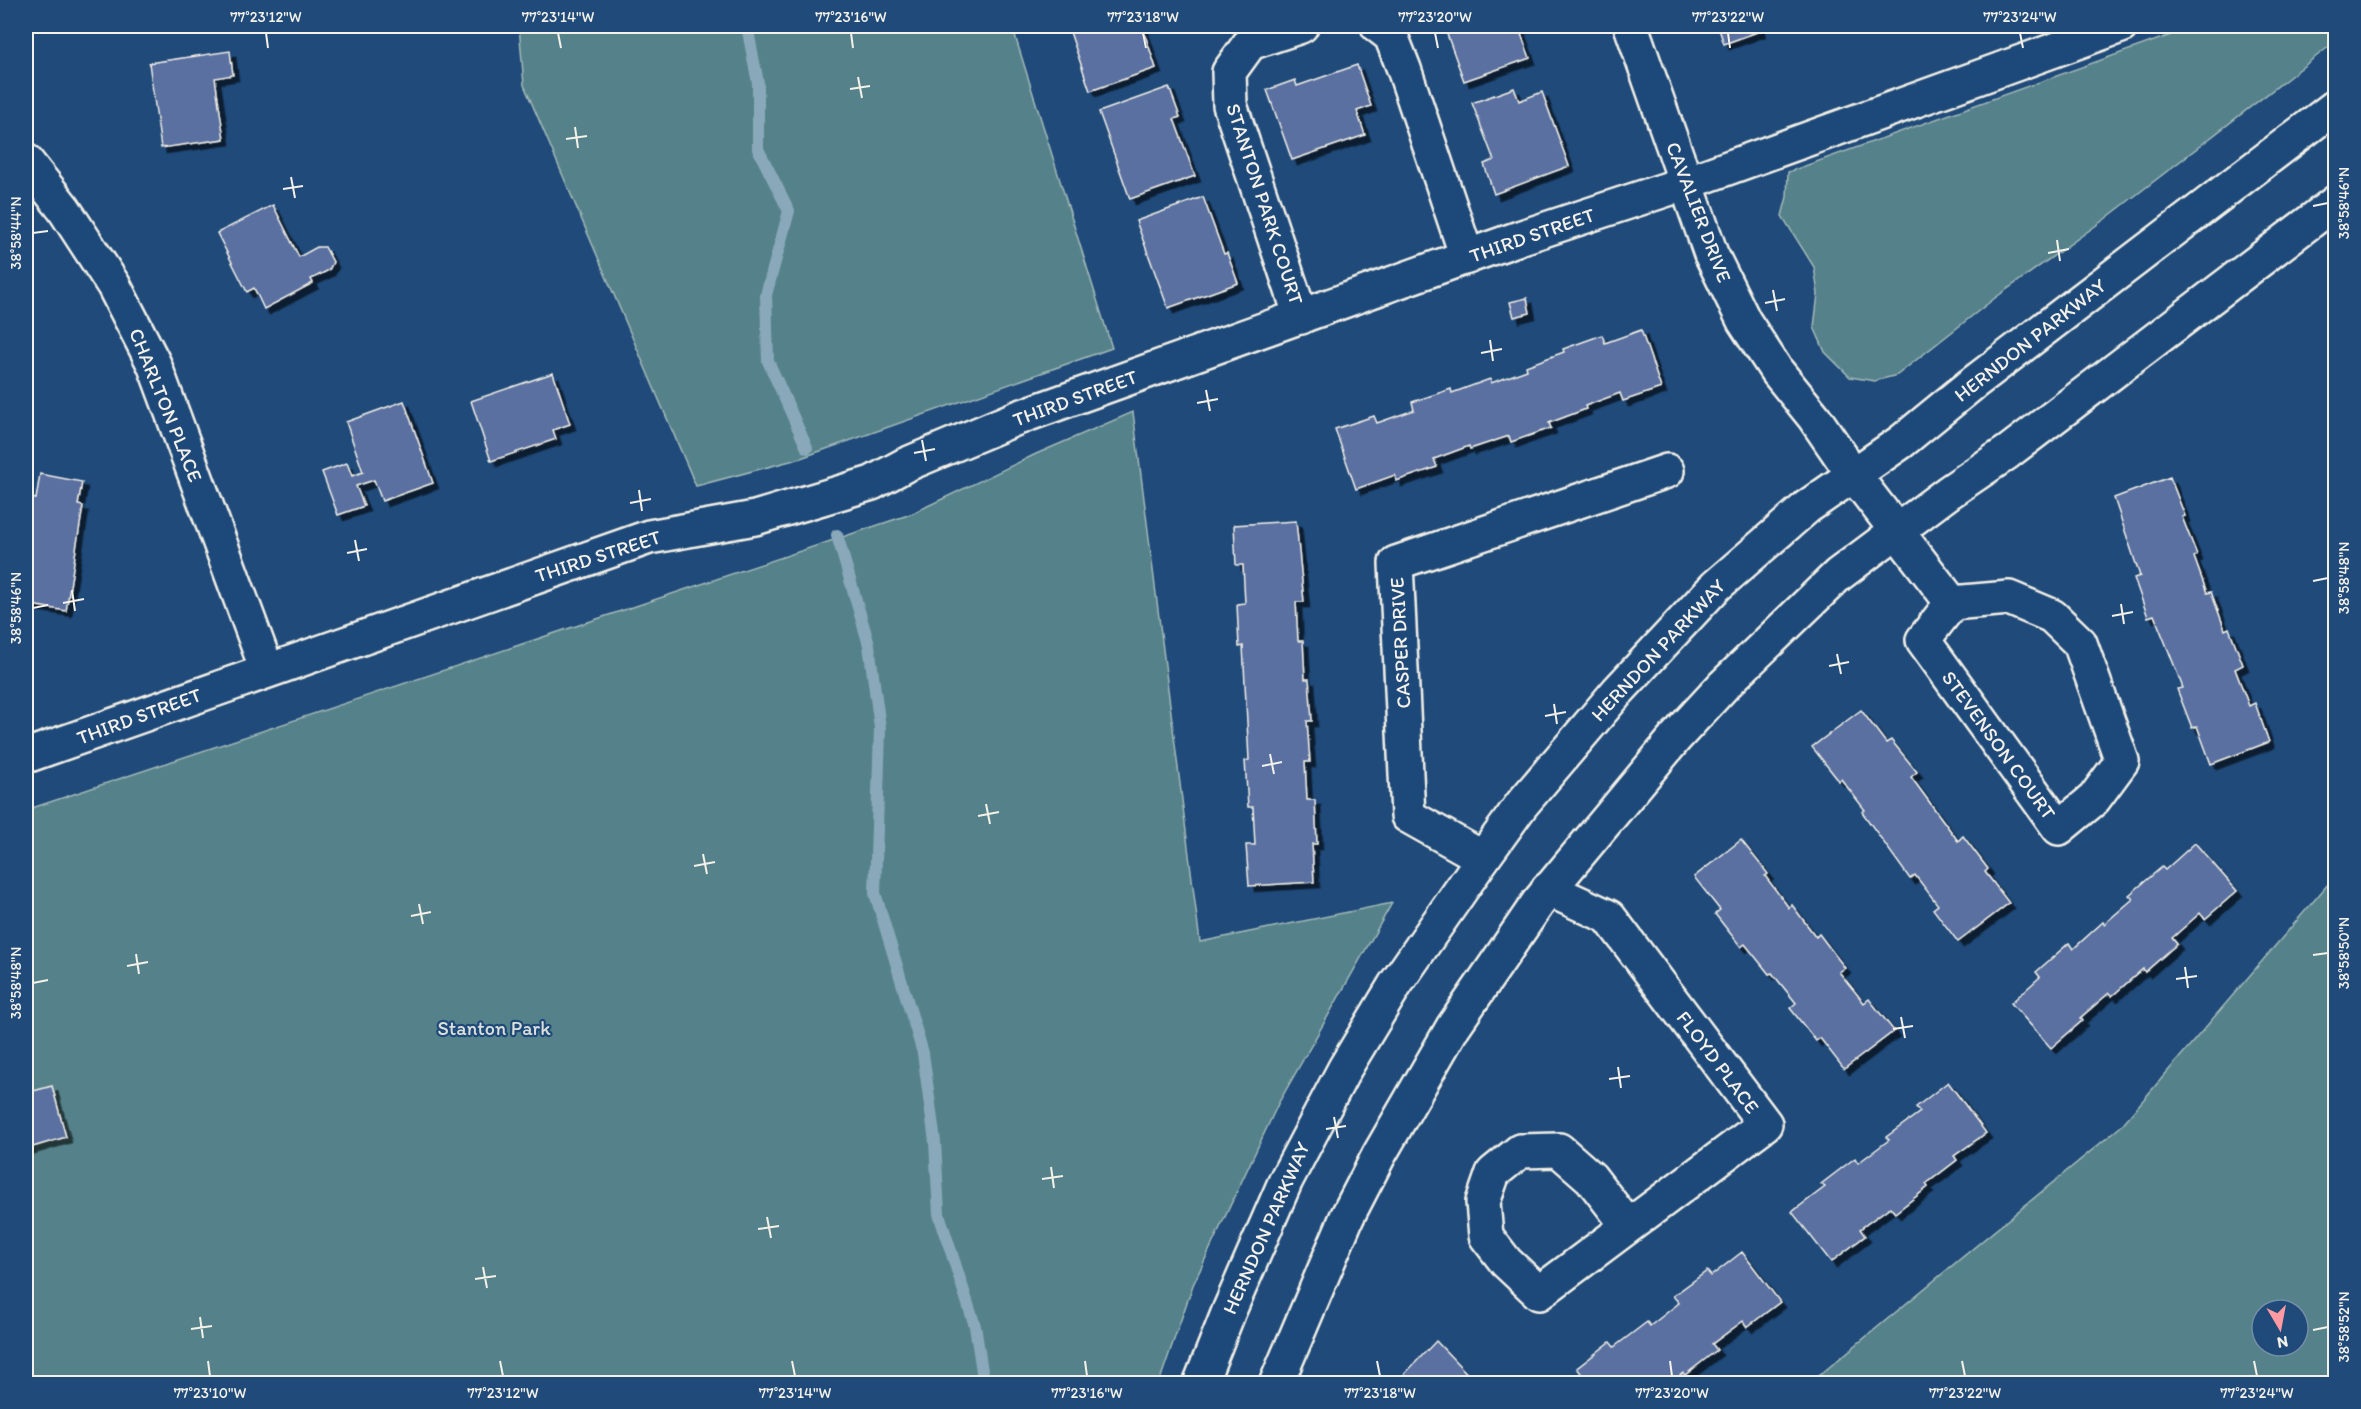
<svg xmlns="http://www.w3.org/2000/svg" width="2361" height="1409" font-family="Itim,sans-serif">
<defs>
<filter id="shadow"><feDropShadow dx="5.5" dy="5.5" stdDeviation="0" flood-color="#0009"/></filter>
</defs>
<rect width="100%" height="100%" fill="#1f4a7a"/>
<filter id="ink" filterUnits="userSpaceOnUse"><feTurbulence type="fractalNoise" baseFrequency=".0167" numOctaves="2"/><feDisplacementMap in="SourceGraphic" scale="12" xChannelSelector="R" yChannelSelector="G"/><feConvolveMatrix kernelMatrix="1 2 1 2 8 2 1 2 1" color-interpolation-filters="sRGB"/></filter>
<g filter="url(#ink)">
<!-- green -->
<g fill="#55828a" stroke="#a4bab9" stroke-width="1.5" fill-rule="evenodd">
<polygon points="519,26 1012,26 1112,348 798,459 696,486 524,85"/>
<polygon points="2196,26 2335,26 2335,42 2105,219 1995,298 1897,375 1875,381 1850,377 1825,352 1814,327 1818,294 1814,267 1782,216 1787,197 1788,172"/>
<polygon points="1133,412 1200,942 1392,903 1278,1104 1193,1285 1159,1383 26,1383 26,810 911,514 1036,454"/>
<path d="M2335 876V1383H1810L2120 1127ZM2262 1310H2298V1346H2262Z"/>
</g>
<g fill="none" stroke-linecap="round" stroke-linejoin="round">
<!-- stream -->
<g stroke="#89a9ba" stroke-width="12">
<polyline points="747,26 758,83 758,149 789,211 766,295 768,361 807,448"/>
<polyline points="837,535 869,645 880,728 875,893 923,1053 935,1142 939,1214 975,1326 984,1384"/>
</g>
</g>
<!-- building -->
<g fill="#5a70a1" stroke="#f4f1e8" stroke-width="1.5" filter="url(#shadow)">
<polygon points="1068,26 1142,26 1156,68 1090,91"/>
<polygon points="1444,26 1518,26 1530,58 1464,81"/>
<polygon points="1718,26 1761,26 1759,26 1760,31 1724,44"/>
<polygon points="230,51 233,75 215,78 224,139 161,148 149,63"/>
<polygon points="1357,65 1371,106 1357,111 1365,135 1292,160 1267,90 1295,80 1297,86"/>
<polygon points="1169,87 1180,117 1174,119 1195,176 1130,199 1099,112"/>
<polygon points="1514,88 1519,101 1542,92 1569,166 1494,194 1484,164 1494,160 1472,103"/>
<polygon points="1203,197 1224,254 1227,253 1238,283 1168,308 1136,221"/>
<polygon points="273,205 299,257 317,247 325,247 333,262 329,270 311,279 313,283 264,309 254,288 247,292 217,233"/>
<polygon points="1527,298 1530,313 1514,317 1510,302"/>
<polygon points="1641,330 1661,388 1623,401 1620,393 1585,406 1586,409 1549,423 1551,428 1511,442 1509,436 1470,449 1469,446 1434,459 1437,467 1396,481 1395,475 1356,489 1335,429 1374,416 1377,423 1414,410 1412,402 1451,389 1452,393 1490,379 1491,383 1527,370 1526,366 1564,352 1563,349 1602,335 1605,343"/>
<polygon points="553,373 570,424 553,430 556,439 491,461 471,401"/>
<polygon points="404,401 433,483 382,501 374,480 356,486 364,506 338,515 322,472 347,463 352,476 363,472 346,422"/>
<polygon points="40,474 82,482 78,505 83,506 66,611 26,604 26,497 36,499"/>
<polygon points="2170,477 2185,516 2182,517 2197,555 2194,557 2207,593 2211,592 2225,630 2229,628 2243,665 2235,669 2249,706 2255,703 2269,742 2211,764 2197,726 2192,728 2177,689 2183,688 2169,652 2154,615 2148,617 2134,578 2140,576 2114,498"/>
<polygon points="1296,521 1304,602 1296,602 1298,641 1303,641 1305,679 1309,679 1312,721 1307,721 1310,762 1305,762 1307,800 1315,800 1317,844 1312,844 1314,882 1249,886 1246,845 1255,845 1253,807 1248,807 1245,761 1249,760 1243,646 1239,647 1237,604 1245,603 1243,565 1236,565 1234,525"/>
<polygon points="1861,710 1886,743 1891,740 1917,772 1911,777 1958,841 1963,836 1988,869 1985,872 2009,903 1958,942 1933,909 1938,905 1915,875 1910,879 1862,812 1865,810 1841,779 1839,781 1812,747"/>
<polygon points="1741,840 1768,874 1765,876 1789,908 1792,905 1816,937 1819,934 1845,968 1839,972 1864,1003 1869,999 1894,1031 1844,1069 1820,1038 1816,1041 1790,1008 1796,1003 1772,973 1769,974 1745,944 1741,947 1715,914 1720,910 1694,877"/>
<polygon points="2195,843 2237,891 2205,919 2200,913 2172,938 2177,944 2145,972 2143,969 2112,996 2109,993 2080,1018 2083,1020 2051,1048 2011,1003 2040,977 2036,972 2069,943 2073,949 2103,922 2104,924 2133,899 2129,895 2162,867 2165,870"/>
<polygon points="1948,1082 1986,1133 1954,1156 1957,1160 1926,1184 1928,1187 1895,1213 1890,1207 1860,1229 1865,1236 1831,1262 1792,1212 1825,1187 1821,1184 1855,1158 1858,1163 1889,1140 1886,1137 1920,1112 1916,1107"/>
<polygon points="52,1086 66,1137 26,1149 26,1093"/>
<polygon points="1742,1252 1780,1302 1747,1327 1743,1321 1712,1344 1717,1350 1685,1375 1683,1373 1669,1384 1589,1384 1577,1368 1610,1342 1614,1347 1647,1322 1650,1326 1679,1303 1673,1296 1707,1271 1711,1276"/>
<polygon points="1436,1341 1477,1384 1395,1384"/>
</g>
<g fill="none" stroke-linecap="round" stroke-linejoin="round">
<!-- street casing -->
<g stroke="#f4f1e8" stroke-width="38">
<g id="street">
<polyline points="1301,26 1250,43 1229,72 1230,105 1301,317"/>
<polyline points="1378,26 1391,36 1404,69 1467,257"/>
<polyline points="1631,26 1711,254 1744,321 1776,370 1814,417 1853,474 1952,603 1923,640 2059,828 2094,799 2122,761 2080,643 2052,616 2009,598 1952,603"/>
<polyline points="26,161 64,209 114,286 154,364 267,670"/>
<polyline points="26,756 649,537 755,518 872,483 905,465 1017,418 1522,237 1686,183 2121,26"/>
<polyline points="1483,858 1408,816 1396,563 1667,471"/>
<polyline points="1548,889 1609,917 1765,1124 1539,1293 1506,1262 1486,1236 1483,1202 1493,1173 1520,1151 1559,1150 1591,1178 1628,1226"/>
</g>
</g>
<!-- secondary casing -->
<g stroke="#f4f1e8" stroke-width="38">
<g id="secondary">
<polyline points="1200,1384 1229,1311 1286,1180 1345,1068 1395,985 1483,858 1522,804 1618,691 1716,586 1807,507 1901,442 1972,384 2336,106"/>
<polyline points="1276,1384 1347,1217 1379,1155 1453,1027 1538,903 1676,737 1724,685 1838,575 1949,492 2008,452 2336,202"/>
</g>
</g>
<!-- street -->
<use href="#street" stroke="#1f4a7a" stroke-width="33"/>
<!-- secondary -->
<use href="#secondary" stroke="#1f4a7a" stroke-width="33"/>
</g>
</g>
<!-- ticks -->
<path fill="none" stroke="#f4f1e8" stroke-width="2" d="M266 33 268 48M558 33 561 48M851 33 853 48M1143 33 1146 48M1435 33 1438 48M1728 33 1730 48M2020 33 2023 48M858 77 862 98M850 89 870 86M575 127 578 148M566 139 587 136M291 177 295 198M283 189 303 186M2313 206 2328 203M33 233 48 231M2057 240 2060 261M2048 253 2069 249M1773 290 1777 311M1765 303 1785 299M1490 340 1493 361M1481 353 1502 349M1206 390 1210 411M1197 403 1218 399M922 440 926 461M914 453 935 449M639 490 642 511M630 503 651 499M355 540 359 561M347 553 367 549M2313 581 2328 578M72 590 75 611M63 603 84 599M2121 604 2124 624M33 608 48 605M2112 616 2133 612M1837 654 1841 674M1829 666 1849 662M1554 704 1557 724M1545 716 1566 712M1270 754 1274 774M1262 766 1282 762M986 804 990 824M978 816 999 812M703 854 707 874M694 866 715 862M419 904 423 924M411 916 431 912M136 954 139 974M2313 955 2328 953M127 966 148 962M2185 967 2188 988M2176 979 2197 976M33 983 48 980M1901 1017 1905 1038M1893 1029 1913 1026M1618 1067 1621 1088M1609 1079 1630 1076M1334 1117 1338 1138M1326 1129 1346 1126M1051 1167 1054 1188M1042 1179 1063 1176M767 1217 771 1238M758 1229 779 1226M483 1267 487 1288M475 1279 496 1276M200 1317 203 1338M191 1329 212 1326M2313 1330 2328 1327M208 1361 210 1376M500 1361 503 1376M792 1361 795 1376M1085 1361 1087 1376M1377 1361 1380 1376M1670 1361 1672 1376M1962 1361 1965 1376M2254 1361 2257 1376"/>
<g text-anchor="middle" stroke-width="4.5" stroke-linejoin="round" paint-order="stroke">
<!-- street labels -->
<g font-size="20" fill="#f4f1e8" stroke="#1f4a7a">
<text transform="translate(1265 204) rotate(72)" y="7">STANTON PARK COURT</text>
<text transform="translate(1699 212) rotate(69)" y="7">CAVALIER DRIVE</text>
<text transform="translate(1532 235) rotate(-19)" y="7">THIRD STREET</text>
<text transform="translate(2030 340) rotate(-38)" y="7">HERNDON PARKWAY</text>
<text transform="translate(1075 398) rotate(-20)" y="7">THIRD STREET</text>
<text transform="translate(166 405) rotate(68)" y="7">CHARLTON PLACE</text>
<text transform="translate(598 556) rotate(-18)" y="7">THIRD STREET</text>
<text transform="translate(1400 643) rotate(-93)" y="7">CASPER DRIVE</text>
<text transform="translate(1658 650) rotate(-47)" y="7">HERNDON PARKWAY</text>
<text transform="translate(139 716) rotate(-20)" y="7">THIRD STREET</text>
<text transform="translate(1999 745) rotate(54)" y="7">STEVENSON COURT</text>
<text transform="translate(1718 1062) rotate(53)" y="7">FLOYD PLACE</text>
<text transform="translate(1266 1228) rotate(-66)" y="7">HERNDON PARKWAY</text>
</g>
<!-- park labels -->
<g font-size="20" fill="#dce0da" stroke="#1f4a7a">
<text x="494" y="1035">Stanton Park</text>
</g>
</g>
<!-- margin -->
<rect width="2361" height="1409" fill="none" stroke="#1f4a7a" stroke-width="66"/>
<!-- north arrow -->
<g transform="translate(2280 1328) rotate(170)"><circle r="28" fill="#1f4a7a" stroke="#748da6" stroke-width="1.5"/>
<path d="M0-4.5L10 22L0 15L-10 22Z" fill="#ff9aa2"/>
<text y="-9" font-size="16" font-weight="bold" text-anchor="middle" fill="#f4f1e8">N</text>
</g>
<rect x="33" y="33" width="2295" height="1343" fill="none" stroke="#f4f1e8" stroke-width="2"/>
<g font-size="15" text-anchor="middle" fill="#f4f1e8">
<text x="266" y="22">77°23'12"W</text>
<text x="558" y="22">77°23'14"W</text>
<text x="851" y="22">77°23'16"W</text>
<text x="1143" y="22">77°23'18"W</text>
<text x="1435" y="22">77°23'20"W</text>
<text x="1728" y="22">77°23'22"W</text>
<text x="2020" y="22">77°23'24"W</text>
<text transform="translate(2344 203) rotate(-90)" y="5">38°58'46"N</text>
<text transform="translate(16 233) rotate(-90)" y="5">38°58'44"N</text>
<text transform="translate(2344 578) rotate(-90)" y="5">38°58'48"N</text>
<text transform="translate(16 608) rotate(-90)" y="5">38°58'46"N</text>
<text transform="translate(2344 953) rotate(-90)" y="5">38°58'50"N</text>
<text transform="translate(16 983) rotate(-90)" y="5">38°58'48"N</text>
<text transform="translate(2344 1327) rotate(-90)" y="5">38°58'52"N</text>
<text x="210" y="1398">77°23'10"W</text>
<text x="503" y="1398">77°23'12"W</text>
<text x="795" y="1398">77°23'14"W</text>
<text x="1087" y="1398">77°23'16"W</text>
<text x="1380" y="1398">77°23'18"W</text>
<text x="1672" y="1398">77°23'20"W</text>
<text x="1965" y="1398">77°23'22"W</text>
<text x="2257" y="1398">77°23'24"W</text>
</g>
</svg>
